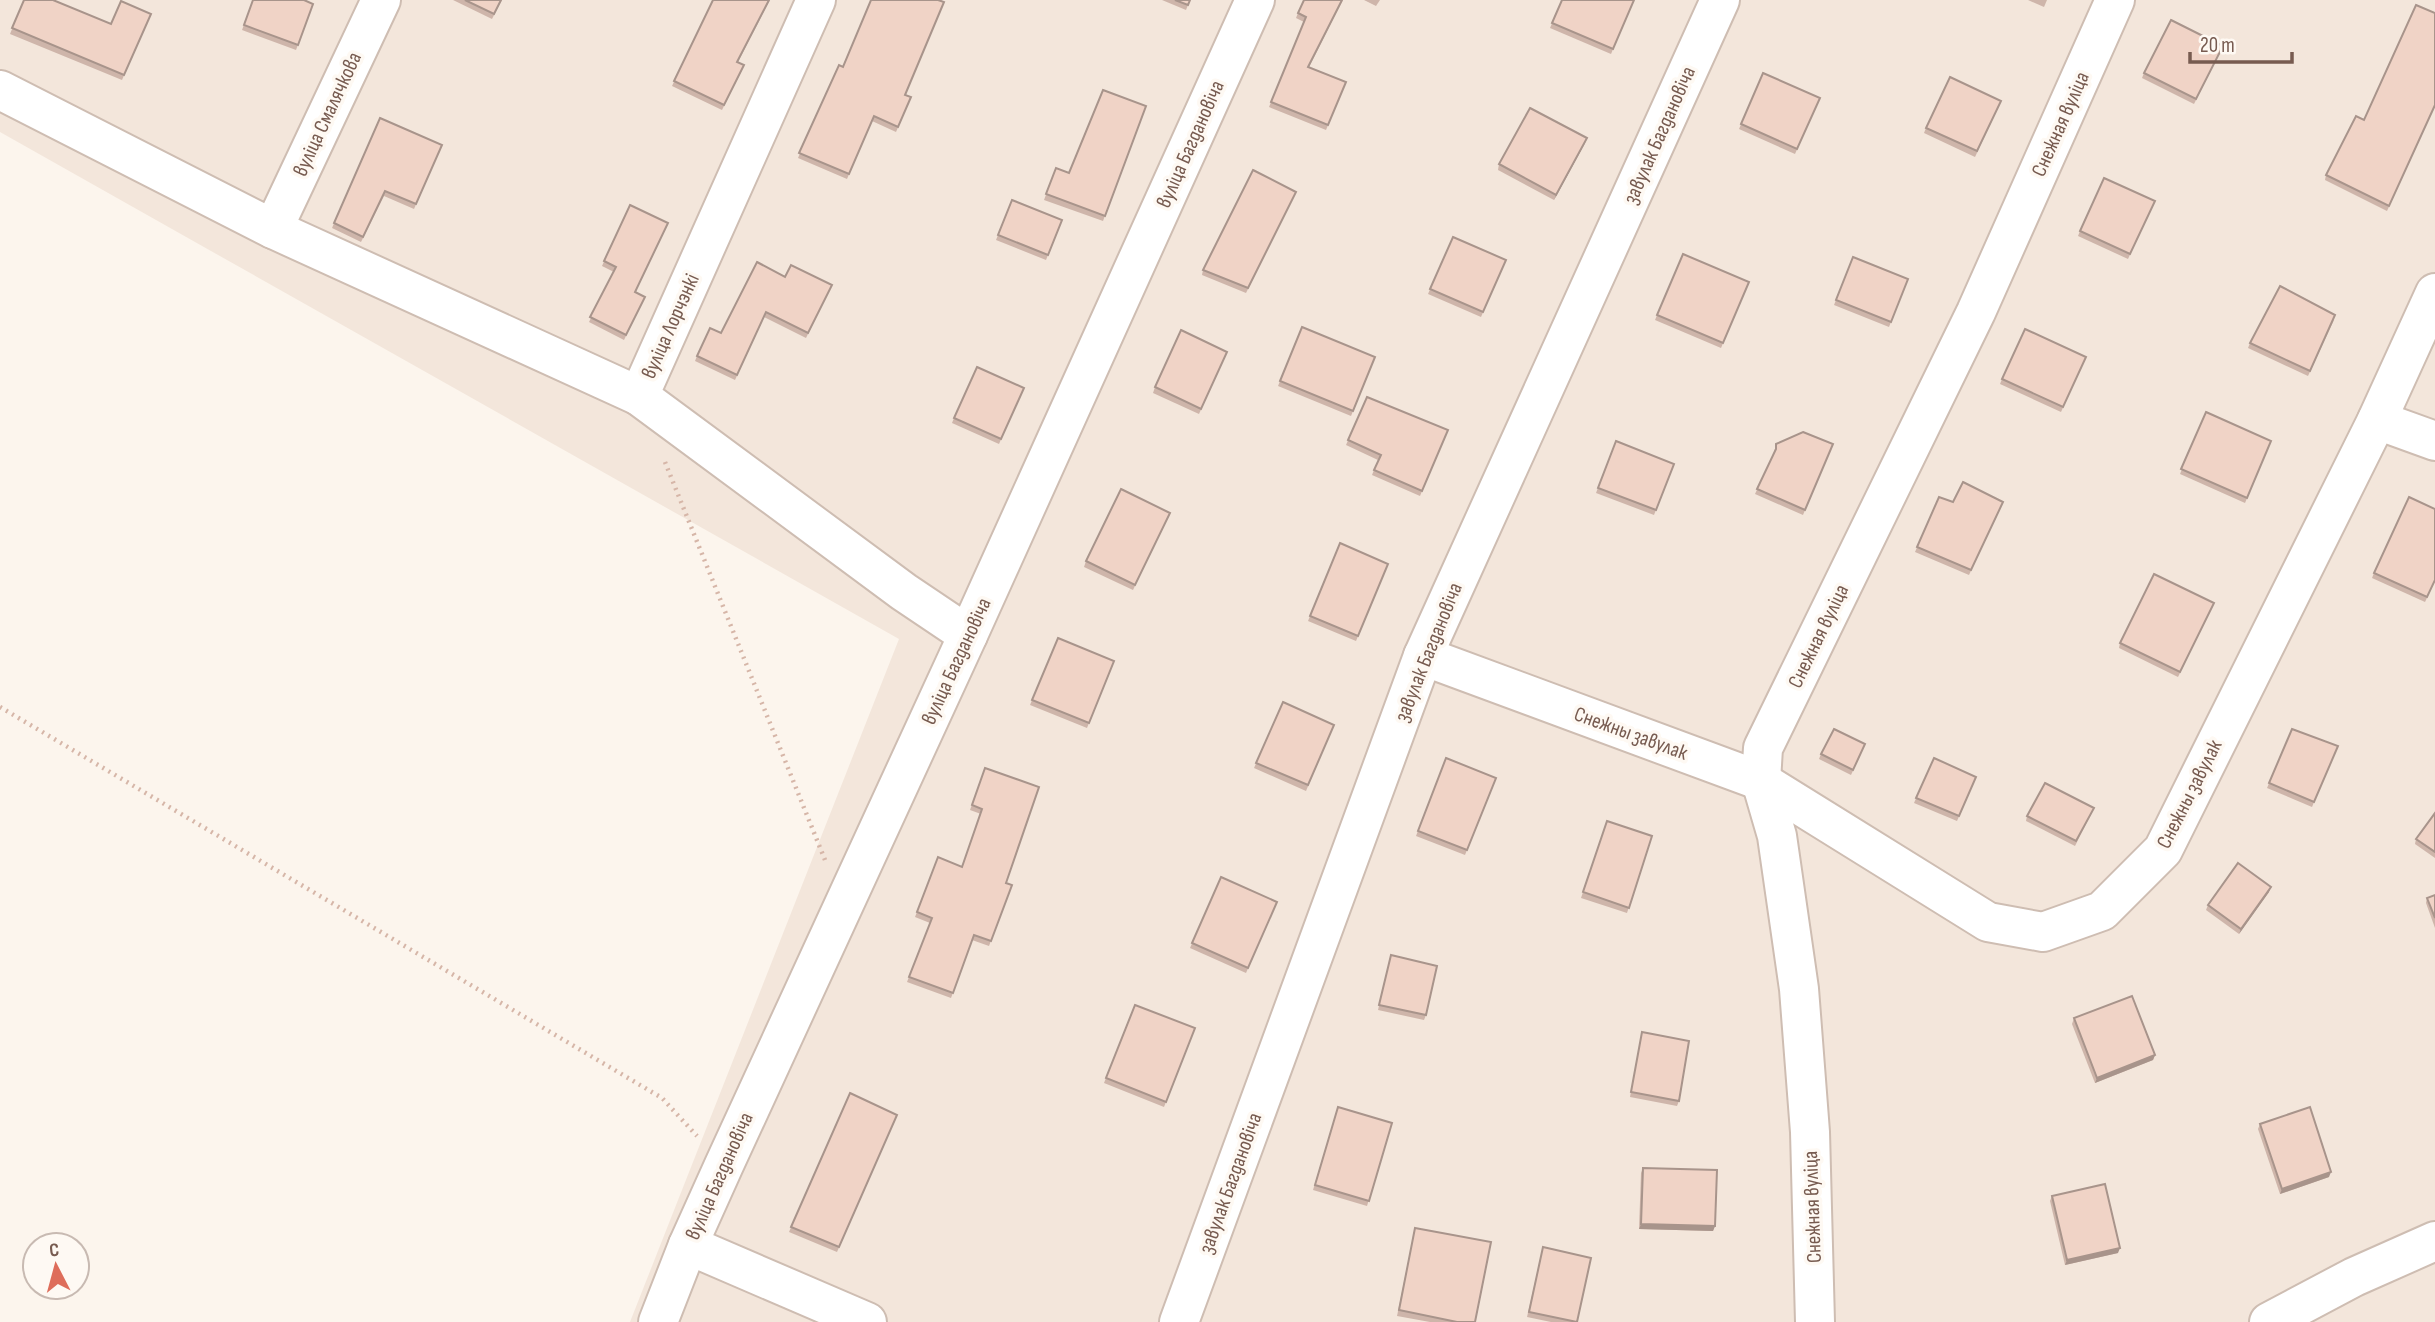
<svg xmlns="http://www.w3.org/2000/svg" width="2435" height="1322" font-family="'Sofia Sans Condensed',sans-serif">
<rect width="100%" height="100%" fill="#fcf5ed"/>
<!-- residential -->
<polygon fill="#f3e6db" points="0,0 2435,0 2435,1322 630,1322 899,639 0,132"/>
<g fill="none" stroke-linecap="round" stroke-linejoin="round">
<!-- street casing -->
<g stroke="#cebdb2" stroke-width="42">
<g id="street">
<polyline points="816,0 639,396 904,592 968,635"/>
<polyline points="0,90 273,229 639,396"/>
<polyline points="273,229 381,0"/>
<polyline points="2377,420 2435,441"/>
<polyline points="1423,656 1761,781 1988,922 2043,932 2102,911 2163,850 2377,420 2435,293"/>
<polyline points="688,1245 867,1322"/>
<polyline points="658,1322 688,1245 724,1165 968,635 1255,0"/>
<polyline points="1179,1322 1423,656 1720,0"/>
<polyline points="1815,1322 1810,1132 1799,989 1777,836 1761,781 1763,748 1976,312 2115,0"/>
<polyline points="2269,1322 2354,1277 2435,1241"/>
</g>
</g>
<!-- path -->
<g stroke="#d6b6a8" stroke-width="4.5" stroke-dasharray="2 5" stroke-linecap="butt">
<polyline points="665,462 825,860"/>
<polyline points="0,707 662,1098 697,1136"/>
</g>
<!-- street -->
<use href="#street" stroke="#fff" stroke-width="38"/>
</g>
<!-- wall -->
<g fill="#ceb5aa">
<polygon points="24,0 111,24 151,14 122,80 10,34"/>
<polygon points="253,0 313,4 296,50 242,30"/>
<polygon points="453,0 502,0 492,19"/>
<polygon points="713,0 770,0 738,62 742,70 722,110 672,86"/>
<polygon points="1162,0 1190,0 1186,10"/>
<polygon points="1343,0 1309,67 1346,82 1326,130 1269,107 1304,22 1296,18 1298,13"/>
<polygon points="1364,0 1380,0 1376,6"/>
<polygon points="1562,0 1634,0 1611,54 1550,28"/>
<polygon points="2028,0 2047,0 2044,7"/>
<polygon points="2223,46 2194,104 2142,78 2144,73"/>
<polygon points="839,65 911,97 896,132 872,121 847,179 798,158"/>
<polygon points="1763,73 1820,98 1795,154 1739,129"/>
<polygon points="1146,106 1103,221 1044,200 1056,168 1069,173"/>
<polygon points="1999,106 1975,157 1924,133 1926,128"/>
<polygon points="2435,106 2387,211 2325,180 2326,175"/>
<polygon points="380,118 442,145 414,209 384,196 361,242 332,228"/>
<polygon points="1585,143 1554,200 1498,170 1499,164"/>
<polygon points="1296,192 1246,293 1202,275 1203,270"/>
<polygon points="1012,200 1062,220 1046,260 996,240"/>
<polygon points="2155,201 2128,259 2078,236 2080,231"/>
<polygon points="630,205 636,292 645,297 624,340 589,322 614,272 602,266"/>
<polygon points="1453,237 1506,260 1481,317 1428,294"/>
<polygon points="1683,254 1749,282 1721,348 1655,320"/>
<polygon points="1853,257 1908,279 1889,327 1834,305"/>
<polygon points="785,277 832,285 806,338 764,317 735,380 695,361 697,356 721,333"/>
<polygon points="2334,320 2308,376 2248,348 2250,343"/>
<polygon points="1302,327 1375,357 1351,416 1278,386"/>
<polygon points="1227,352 1199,414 1153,393 1155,387"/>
<polygon points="2086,357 2061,412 2000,384 2002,379"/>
<polygon points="1024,388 999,444 952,423 954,418"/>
<polygon points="1367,397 1448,430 1420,496 1372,475 1378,460 1346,445"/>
<polygon points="2206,412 2271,441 2245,503 2180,474"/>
<polygon points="1616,441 1674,464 1654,515 1596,493"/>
<polygon points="1776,444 1833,444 1803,515 1755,494 1774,453"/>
<polygon points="1939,497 1953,502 2001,507 1969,575 1915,552"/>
<polygon points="1170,513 1133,590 1084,567 1086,561"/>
<polygon points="1340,543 1388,564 1356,641 1308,621"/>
<polygon points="2374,573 2435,581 2425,602 2372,578"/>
<polygon points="2214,603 2178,677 2119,648 2120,643"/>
<polygon points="1058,638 1114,661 1087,728 1030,705"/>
<polygon points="1283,702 1334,725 1306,791 1254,768"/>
<polygon points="2292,729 2338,746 2312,807 2267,788"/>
<polygon points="1863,749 1851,775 1819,759 1821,754"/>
<polygon points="1446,758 1496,778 1465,855 1416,836"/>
<polygon points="1934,758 1976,777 1957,821 1914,803"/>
<polygon points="985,768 1006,883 1012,885 989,946 972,940 951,998 907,982 930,923 915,917 938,857 962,867 981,814 970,810"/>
<polygon points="2094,808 2075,846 2026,821 2027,816"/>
<polygon points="2435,813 2435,858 2415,844 2416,839"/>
<polygon points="1607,821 1652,836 1627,913 1581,898"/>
<polygon points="1221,877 1277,902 1246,973 1190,948"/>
<polygon points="2269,892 2239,934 2206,910 2208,905"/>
<polygon points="2435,895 2435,928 2426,903 2427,898"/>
<polygon points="1391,955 1426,1015 1424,1020 1378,1010"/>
<polygon points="1135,1005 1195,1028 1164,1107 1104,1083"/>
<polygon points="2074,1018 2155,1055 2153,1060 2095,1083 2072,1024"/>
<polygon points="1642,1032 1679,1101 1677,1106 1630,1097"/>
<polygon points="850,1093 897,1115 837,1252 789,1232"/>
<polygon points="1338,1107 1392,1123 1367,1206 1313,1190"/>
<polygon points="2260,1124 2329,1177 2280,1194 2258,1129"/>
<polygon points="1643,1168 1715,1226 1713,1231 1639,1229 1641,1173"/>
<polygon points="2052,1196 2118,1253 2065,1265 2050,1201"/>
<polygon points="1415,1228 1475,1322 1430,1322 1397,1316"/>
<polygon points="1543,1247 1577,1322 1551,1322 1527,1317"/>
</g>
<!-- shaded-wall -->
<g fill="#a8948b">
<polygon points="1587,138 1585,143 1554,200 1556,195"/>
<polygon points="2271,887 2269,892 2239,934 2241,929"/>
<polygon points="2155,1055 2153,1060 2095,1083 2097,1078"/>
<polygon points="2331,1172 2329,1177 2280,1194 2282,1189"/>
<polygon points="1641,1224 1715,1226 1713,1231 1639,1229"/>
<polygon points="2120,1248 2118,1253 2065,1265 2067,1260"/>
</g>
<!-- building -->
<g fill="#f0d3c6" stroke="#a8948b" stroke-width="2">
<polygon points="24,0 53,0 111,24 121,1 151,14 124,75 12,28"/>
<polygon points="253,0 304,0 313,4 298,45 244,25"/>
<polygon points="465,0 501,0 494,14"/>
<polygon points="713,0 769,0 737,62 744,65 724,105 674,81"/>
<polygon points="871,0 938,0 944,2 905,95 911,97 898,127 874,116 849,174 799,153 839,65 843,67"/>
<polygon points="1175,0 1190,0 1188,5"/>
<polygon points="1304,0 1342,0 1308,67 1346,82 1328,125 1271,102 1306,17 1298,13"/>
<polygon points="1562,0 1634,0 1613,49 1552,23"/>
<polygon points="2416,5 2435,13 2435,105 2389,206 2326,175 2356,116 2364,120"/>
<polygon points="2171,20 2223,46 2196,99 2144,73"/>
<polygon points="1763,73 1820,98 1797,149 1741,124"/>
<polygon points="1950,77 2001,101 1977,151 1926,128"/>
<polygon points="1103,90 1146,106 1105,216 1046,194 1056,168 1069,173"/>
<polygon points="1530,108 1587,138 1556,195 1499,164"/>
<polygon points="380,118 442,145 416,204 385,191 363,237 334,223"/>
<polygon points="1253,170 1296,192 1248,288 1203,270"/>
<polygon points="2104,178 2155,201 2130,254 2080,231"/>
<polygon points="1012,200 1062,220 1048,255 998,235"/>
<polygon points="630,205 668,223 635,292 645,297 626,335 590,317 616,267 604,261"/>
<polygon points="1453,237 1506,260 1483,312 1430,289"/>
<polygon points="1683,254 1749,282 1723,343 1657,315"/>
<polygon points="1853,257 1908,279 1891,322 1836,300"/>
<polygon points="757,262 785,277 791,265 832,285 808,333 766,312 737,375 697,356 710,328 721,333"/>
<polygon points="2280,286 2335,315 2310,371 2250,343"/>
<polygon points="1302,327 1375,357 1353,411 1280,381"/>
<polygon points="2025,329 2086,357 2063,407 2002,379"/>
<polygon points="1181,330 1227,352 1201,409 1155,387"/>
<polygon points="977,367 1024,388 1001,439 954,418"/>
<polygon points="1367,397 1448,430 1422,491 1374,470 1381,455 1348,440"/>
<polygon points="2206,412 2271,441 2247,498 2181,469"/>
<polygon points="1803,432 1833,444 1805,510 1757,489 1776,449 1776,444"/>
<polygon points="1616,441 1674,464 1656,510 1598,488"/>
<polygon points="1963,482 2003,502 1971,570 1917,547 1939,497 1953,502"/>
<polygon points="1121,489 1170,513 1135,585 1086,561"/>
<polygon points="2409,497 2435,509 2435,580 2427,597 2374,573"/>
<polygon points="1340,543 1388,564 1358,636 1310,616"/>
<polygon points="2154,574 2214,603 2180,672 2120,643"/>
<polygon points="1058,638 1114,661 1089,723 1032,700"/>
<polygon points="1283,702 1334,725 1308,785 1256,763"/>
<polygon points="1834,729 1865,744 1853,770 1821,754"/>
<polygon points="2292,729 2338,746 2314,802 2269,783"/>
<polygon points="1446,758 1496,778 1467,850 1418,831"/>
<polygon points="1934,758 1976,777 1959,816 1916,798"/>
<polygon points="985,768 1039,787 1006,883 1012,885 991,941 974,935 953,993 909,977 932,918 917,912 938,857 962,867 982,809 972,805"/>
<polygon points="2045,783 2094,808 2076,841 2027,816"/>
<polygon points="2435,813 2435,852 2416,839"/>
<polygon points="1607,821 1652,836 1629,908 1583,892"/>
<polygon points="2238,863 2271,887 2241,929 2208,905"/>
<polygon points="1221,877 1277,902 1248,968 1192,943"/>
<polygon points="2435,895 2435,918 2427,898"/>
<polygon points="1391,955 1437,966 1426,1015 1379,1005"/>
<polygon points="2132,996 2155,1055 2097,1078 2074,1018"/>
<polygon points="1135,1005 1195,1028 1166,1102 1106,1078"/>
<polygon points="1642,1032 1689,1041 1679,1101 1631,1092"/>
<polygon points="850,1093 897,1115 839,1247 791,1227"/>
<polygon points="1338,1107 1392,1123 1369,1201 1315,1185"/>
<polygon points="2310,1107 2331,1172 2282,1189 2260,1124"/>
<polygon points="1643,1168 1717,1170 1715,1226 1641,1224"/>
<polygon points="2105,1184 2120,1248 2067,1260 2052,1196"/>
<polygon points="1415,1228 1491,1242 1475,1322 1457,1322 1399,1310"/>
<polygon points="1543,1247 1591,1258 1577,1322 1529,1312"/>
</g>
<g text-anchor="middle" stroke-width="7" stroke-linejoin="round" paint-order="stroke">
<!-- street labels -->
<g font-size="21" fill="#775b50" stroke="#fef9f3">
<text transform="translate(327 114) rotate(-65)" y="7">вуліца Смалячкова</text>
<text transform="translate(2060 124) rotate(-66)" y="7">Снежная вуліца</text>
<text transform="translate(1659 135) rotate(-66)" y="7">завулак Багдановіча</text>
<text transform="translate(1190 144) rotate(-66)" y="7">вуліца Багдановіча</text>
<text transform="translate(670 326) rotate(-66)" y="7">вуліца Лорчэнкі</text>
<text transform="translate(1818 636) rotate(-64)" y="7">Снежная вуліца</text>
<text transform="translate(1428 652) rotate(-68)" y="7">завулак Багдановіча</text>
<text transform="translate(956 661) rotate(-65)" y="7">вуліца Багдановіча</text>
<text transform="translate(1631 733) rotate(20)" y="7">Снежны завулак</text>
<text transform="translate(2189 794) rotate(-63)" y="7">Снежны завулак</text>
<text transform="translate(719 1176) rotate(-66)" y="7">вуліца Багдановіча</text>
<text transform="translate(1230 1183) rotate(-70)" y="7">завулак Багдановіча</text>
<text transform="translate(1812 1207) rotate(-92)" y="7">Снежная вуліца</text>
</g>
</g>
<!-- north arrow -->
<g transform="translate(56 1266) rotate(354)"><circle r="33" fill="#fef9f3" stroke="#c8bab2" stroke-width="2"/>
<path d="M0-5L12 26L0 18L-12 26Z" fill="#de6d5a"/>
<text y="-10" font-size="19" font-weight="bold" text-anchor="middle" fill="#775b50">С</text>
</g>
<!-- scale -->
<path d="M2190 52v10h102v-10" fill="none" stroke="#775b50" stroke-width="3.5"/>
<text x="2200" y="52" font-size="21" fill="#775b50" stroke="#fef9f3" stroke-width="5" paint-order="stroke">20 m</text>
</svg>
